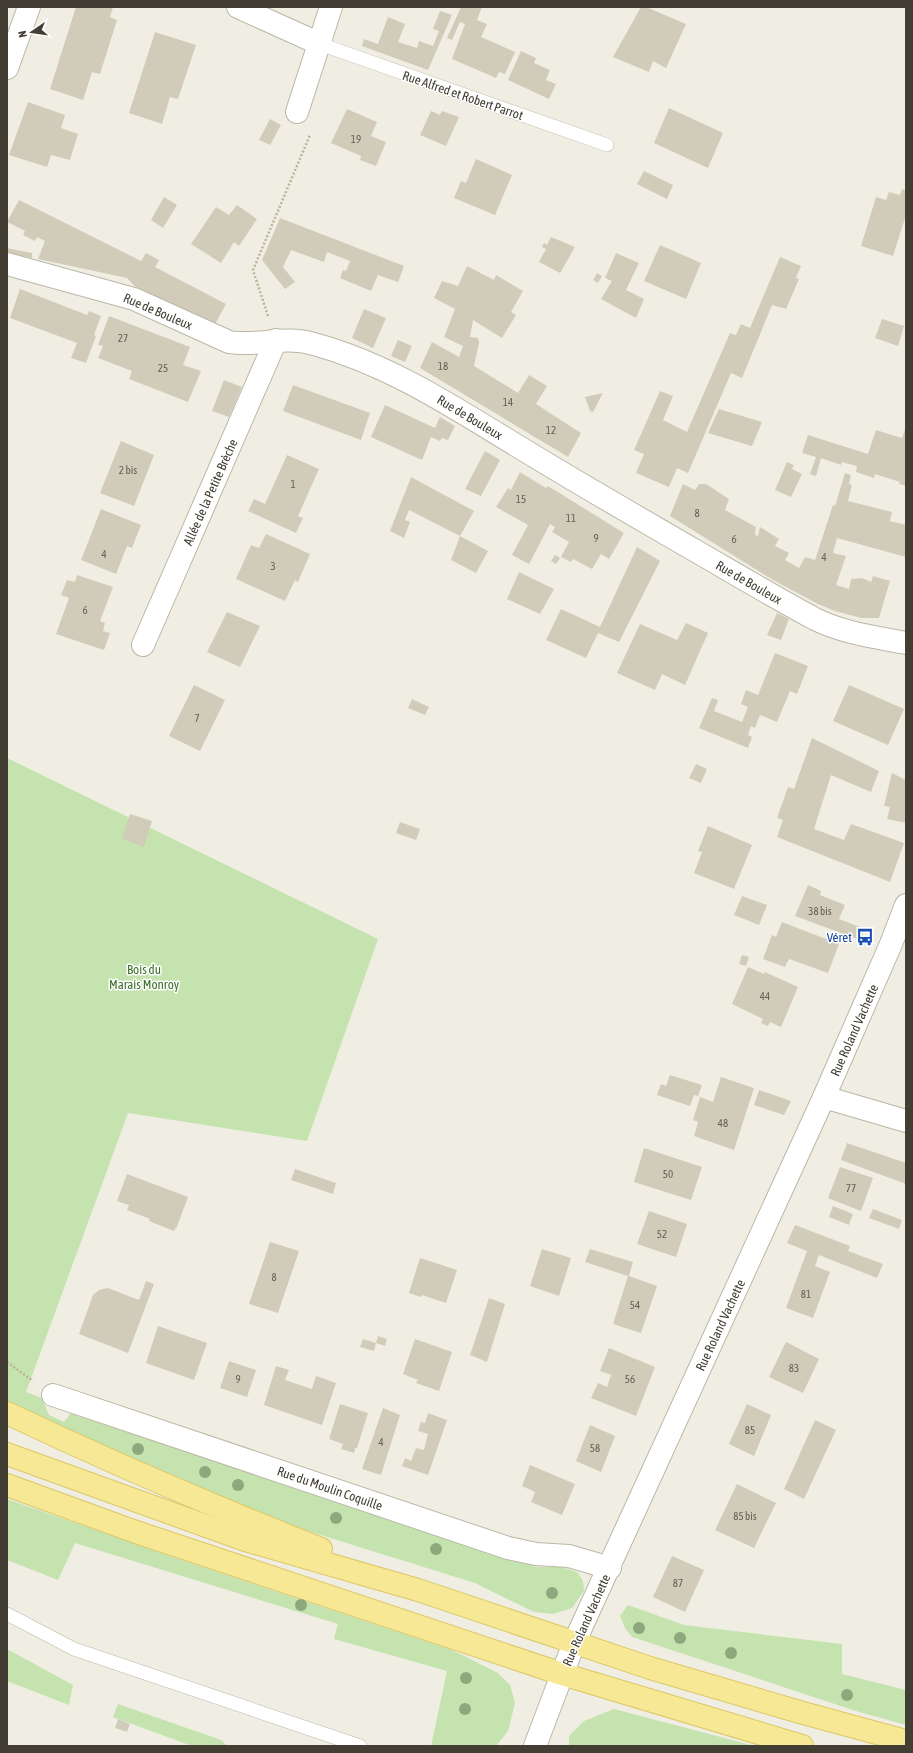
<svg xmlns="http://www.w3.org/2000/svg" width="913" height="1753" font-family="'Asap Condensed',sans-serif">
<rect width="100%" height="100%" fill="#f0eee3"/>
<!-- green -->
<g fill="#c4e3ae">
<polygon points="7,758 378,939 307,1141 128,1113 26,1392 42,1398 49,1415 64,1422 71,1413 536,1567 562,1567 577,1572 583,1581 584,1591 572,1608 553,1614 534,1612 475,1583 282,1523 164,1475 7,1402"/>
<polygon points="7,1499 178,1559 452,1650 498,1673 510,1685 515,1703 508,1731 496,1746 431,1746 447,1671 334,1639 338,1624 75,1543 58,1580 7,1560"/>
<polygon points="628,1605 684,1625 842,1644 842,1674 906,1690 906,1725 859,1712 632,1637 625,1628 620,1616"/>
<polygon points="7,1649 73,1685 69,1705 7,1681"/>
<polygon points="118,1704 221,1740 227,1746 192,1746 113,1717"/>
<polygon points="614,1709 755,1746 569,1746 569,1736 584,1721"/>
</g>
<!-- building -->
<g fill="#d1cbba">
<polygon points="76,7 113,7 110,17 117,20 100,74 92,72 83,100 50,89"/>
<polygon points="461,7 482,7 477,20 487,24 481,37 515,52 505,74 499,72 496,78 452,59 465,24 460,22 452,40 447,38"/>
<polygon points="641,7 646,7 686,24 666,68 653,61 649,72 613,57"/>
<polygon points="440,11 452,15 428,70 362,46 364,39 378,44 388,17 405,24 398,42 417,48 419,41 433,46 439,31 433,29"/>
<polygon points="155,32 196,45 178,99 170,97 162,124 129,113"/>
<polygon points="521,51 536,58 534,63 550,70 546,80 556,84 549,99 508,80"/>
<polygon points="28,102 65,115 61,128 78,134 70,160 51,155 47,167 9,155"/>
<polygon points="669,108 723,133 708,168 654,143"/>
<polygon points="347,109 377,122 371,136 386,142 376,166 360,160 361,156 331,143"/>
<polygon points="431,111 440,115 442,111 459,117 446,146 420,135"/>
<polygon points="270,119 281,125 270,145 259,140"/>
<polygon points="476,159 512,175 495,215 454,198 461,181 466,183"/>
<polygon points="644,171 673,185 667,199 637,184"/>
<polygon points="902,189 906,191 906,215 893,256 861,246 876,197 886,200 889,192 900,195"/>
<polygon points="164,197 177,205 163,228 151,220"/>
<polygon points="19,200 141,261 146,253 159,260 155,267 226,304 213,328 140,292 127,278 38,259 45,241 37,237 35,241 23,235 25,231 7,222"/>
<polygon points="237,205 257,219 239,246 234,242 221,263 191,244 216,207 229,215"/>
<polygon points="280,218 404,266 398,282 378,275 371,291 340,278 343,270 346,271 350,261 327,252 324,262 291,250 283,267 295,282 285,289 262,260"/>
<polygon points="551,237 575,247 560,273 539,262 546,249 542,247 544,243 547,245"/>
<polygon points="660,245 701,263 686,299 644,281"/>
<polygon points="7,248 32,253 32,258 7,253"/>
<polygon points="616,253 639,263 626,290 644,299 636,318 601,299 612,281 605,278"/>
<polygon points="780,257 801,266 796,278 799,279 786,309 772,305 742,378 731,373 688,473 677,468 669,487 636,473 644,454 634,450 660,391 673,396 663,420 687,432 730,333 736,335 741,324 750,328"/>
<polygon points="467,266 494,280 496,275 523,291 511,312 516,315 502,338 473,320 470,337 478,338 479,343 474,366 518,393 529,375 547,386 536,404 581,433 568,457 420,368 432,342 459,357 463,346 444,337 455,309 434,298 442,281 458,286"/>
<polygon points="597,273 602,276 598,283 593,280"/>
<polygon points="20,289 87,315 89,311 101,316 94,335 96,336 86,363 71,358 77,343 10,318"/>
<polygon points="364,309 386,318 373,348 352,338"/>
<polygon points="109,316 190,347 183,365 201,371 188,402 129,379 132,371 98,358 103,346 98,345"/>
<polygon points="882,319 904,326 898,346 875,338"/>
<polygon points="398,340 412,346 405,362 391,356"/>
<polygon points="224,380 242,387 229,417 212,411"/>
<polygon points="293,385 370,413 361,440 283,411"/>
<polygon points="603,393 593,412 590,411 585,397"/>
<polygon points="385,405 435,428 440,417 455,426 448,440 442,438 440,441 431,437 422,460 371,437"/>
<polygon points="719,409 762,422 752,446 708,433"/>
<polygon points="906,427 906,486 899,484 900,482 875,474 874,478 856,472 857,466 842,462 841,465 821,458 816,476 810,474 816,457 802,453 808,435 868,454 876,430 902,438"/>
<polygon points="121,441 154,455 134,506 100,493"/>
<polygon points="485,451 500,460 481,496 465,489"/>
<polygon points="287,455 319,469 298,516 303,518 296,533 248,511 254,499 265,504"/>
<polygon points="787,462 794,465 792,469 802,474 791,497 775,490"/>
<polygon points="520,472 546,488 548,486 624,533 609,559 601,554 592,569 573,559 571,562 561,557 569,542 552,532 555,527 550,524 529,564 512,555 528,525 496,507 508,488 511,490"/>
<polygon points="845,473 851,475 849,484 852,485 848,501 892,512 890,521 906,525 906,557 837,538 833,553 846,556 836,585 849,589 851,579 862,578 871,582 873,576 890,581 879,618 861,618 835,611 818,604 773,580 670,516 683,484 695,490 699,484 706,484 729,499 725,510 756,527 755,535 758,536 760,527 779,539 775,546 789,553 785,560 799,568 805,557 815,560 833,505 835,506"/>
<polygon points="411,477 474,511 460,536 409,510 405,520 410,522 404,538 390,531"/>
<polygon points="101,509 141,525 132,548 127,546 116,574 81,560"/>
<polygon points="266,534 310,554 298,582 295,580 285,601 236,579 251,545 259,548"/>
<polygon points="460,536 488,551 476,573 451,560"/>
<polygon points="637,547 660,561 619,642 598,633 586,658 546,640 561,609 600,627"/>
<polygon points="555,555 560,558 556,564 551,561"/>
<polygon points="519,572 554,589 540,614 507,599"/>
<polygon points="77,575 113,587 100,621 105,623 103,631 110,633 104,650 56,634 69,598 61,595 67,580 75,582"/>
<polygon points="227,612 260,626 240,667 207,652"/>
<polygon points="777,613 789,619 781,640 767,635"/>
<polygon points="686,623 708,633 685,685 662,674 655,690 617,673 640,624 677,640"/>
<polygon points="775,653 808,666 797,694 790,691 777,722 760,715 755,728 751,726 748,735 752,737 748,748 699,728 712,698 718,700 714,711 742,722 748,707 741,704 746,690 758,695"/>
<polygon points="194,685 225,700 200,751 169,736"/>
<polygon points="849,685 904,709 888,745 833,721"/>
<polygon points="412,699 429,707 425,715 408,708"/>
<polygon points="812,738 879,771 871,792 831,775 814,829 844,840 851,824 904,843 890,882 777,837 783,820 777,818 787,790 788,787 794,789"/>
<polygon points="696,764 707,769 701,783 689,778"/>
<polygon points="892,773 906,780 906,823 887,819 890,807 884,806"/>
<polygon points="130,814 152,821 144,847 122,839"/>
<polygon points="400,822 420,829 416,840 396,833"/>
<polygon points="708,826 752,845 734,889 694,873 702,852 698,851"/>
<polygon points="808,885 821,891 820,895 845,905 839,919 865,929 860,940 795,916"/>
<polygon points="742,896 767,905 759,925 734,915"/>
<polygon points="782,922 839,944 828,973 789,959 785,967 763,959 772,935 776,937"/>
<polygon points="742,955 749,957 746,966 739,964"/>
<polygon points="748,967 764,974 765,972 798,987 781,1027 770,1022 768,1026 761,1023 763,1019 732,1004"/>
<polygon points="670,1075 702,1085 698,1096 694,1095 690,1106 657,1095 661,1084 666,1086"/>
<polygon points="721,1077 754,1088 734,1150 694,1136 698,1122 693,1120 700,1097 713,1102"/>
<polygon points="759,1090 791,1101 784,1115 754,1105"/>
<polygon points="847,1143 906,1163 906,1184 841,1160"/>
<polygon points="644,1148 702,1167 691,1200 634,1182"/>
<polygon points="840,1167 873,1178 861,1211 828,1198"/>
<polygon points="295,1169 336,1183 333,1194 291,1180"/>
<polygon points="127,1174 188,1197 176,1229 175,1228 174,1231 149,1221 150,1219 127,1210 129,1205 117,1201"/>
<polygon points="833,1206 853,1214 849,1225 829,1217"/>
<polygon points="873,1209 902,1220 899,1229 869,1218"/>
<polygon points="649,1211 687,1224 676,1257 637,1244"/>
<polygon points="795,1225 850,1246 848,1251 883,1264 877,1278 819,1255 815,1266 830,1272 813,1318 786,1308 807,1251 787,1243"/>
<polygon points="270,1242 299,1251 278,1313 249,1304"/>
<polygon points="542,1249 571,1258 559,1296 530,1286"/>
<polygon points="590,1249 633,1262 629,1276 657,1286 641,1333 613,1324 628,1276 585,1262"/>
<polygon points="420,1258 457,1270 446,1303 422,1295 421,1297 409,1293"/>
<polygon points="146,1281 154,1284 128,1353 79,1334 93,1295 99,1290 108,1288 139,1300"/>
<polygon points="489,1298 505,1304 487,1362 470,1355"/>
<polygon points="158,1326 207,1343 194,1380 146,1363"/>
<polygon points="378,1336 387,1339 385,1346 376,1343"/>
<polygon points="363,1339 376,1343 374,1351 360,1347"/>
<polygon points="415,1339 452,1352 439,1391 416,1383 418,1380 403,1374"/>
<polygon points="786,1342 819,1359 803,1393 769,1377"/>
<polygon points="609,1348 655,1367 636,1416 591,1398 598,1383 607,1387 611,1375 600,1371"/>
<polygon points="229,1361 256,1370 247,1397 220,1388"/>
<polygon points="276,1366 289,1370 285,1380 312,1389 316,1376 336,1383 322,1425 264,1405"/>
<polygon points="340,1404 368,1413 357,1448 355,1448 354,1453 341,1449 343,1444 329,1439"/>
<polygon points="747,1404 771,1415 754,1456 729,1444"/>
<polygon points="383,1408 400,1415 381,1475 362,1469"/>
<polygon points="428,1413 447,1420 428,1475 402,1466 405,1458 411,1461 416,1448 424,1450 428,1434 418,1431 421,1422 425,1423"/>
<polygon points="815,1420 836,1430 804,1499 784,1489"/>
<polygon points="590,1425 615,1436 601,1472 576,1461"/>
<polygon points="530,1465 575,1484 562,1515 531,1502 535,1492 522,1486"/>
<polygon points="737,1484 776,1503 754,1548 715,1530"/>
<polygon points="672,1556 704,1570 685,1612 653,1597"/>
<polygon points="118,1719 130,1724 127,1732 115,1728"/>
</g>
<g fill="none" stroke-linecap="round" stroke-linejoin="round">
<!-- lane casing -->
<g stroke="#bbb7a7" stroke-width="14">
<g id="lane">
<polyline points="320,44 607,145"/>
<polyline points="7,1614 74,1649 360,1746"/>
</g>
</g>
<!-- street casing -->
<g stroke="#bbb7a7" stroke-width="24">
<g id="street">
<polyline points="238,7 320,44"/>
<polyline points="7,68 29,7"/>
<polyline points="297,112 331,7"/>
<path d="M7 264 134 299 229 342C258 347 283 335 314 344 394 366 459 411 529 453 583 486 639 518 694 550 734 573 774 597 815 619 843 633 875 637 906 643"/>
<polyline points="143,645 276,340"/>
<polyline points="824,1097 906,1121"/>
<polyline points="53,1395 508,1548 536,1554 569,1556 610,1568"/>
<polyline points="535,1746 574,1643 824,1097 891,944 906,905"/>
</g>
</g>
<!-- primary casing -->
<g stroke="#dbc767" stroke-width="24">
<g id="primary">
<path d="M7 1413C110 1462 215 1507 321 1549"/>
<polyline points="7,1454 245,1540 418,1590 650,1668 803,1713 906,1741"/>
<polyline points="7,1485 136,1532 562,1674 802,1746"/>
</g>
</g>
<!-- path -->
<g stroke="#bcb499" stroke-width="2.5" stroke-dasharray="2 2" stroke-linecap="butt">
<polyline points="268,316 253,270 310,135"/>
<polyline points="7,1362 33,1381"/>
</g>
<!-- lane -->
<use href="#lane" stroke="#fff" stroke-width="13"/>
<!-- street -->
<use href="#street" stroke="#fff" stroke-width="22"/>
<!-- primary -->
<use href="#primary" stroke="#f7e895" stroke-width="22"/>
</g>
<!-- trees -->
<g fill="#8ea87e">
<circle cx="138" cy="1449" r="6"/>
<circle cx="205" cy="1472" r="6"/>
<circle cx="238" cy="1485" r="6"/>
<circle cx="336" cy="1518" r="6"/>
<circle cx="436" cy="1549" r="6"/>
<circle cx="552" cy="1593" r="6"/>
<circle cx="301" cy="1605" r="6"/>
<circle cx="639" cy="1628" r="6"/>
<circle cx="680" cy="1638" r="6"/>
<circle cx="731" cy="1653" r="6"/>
<circle cx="466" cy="1678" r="6"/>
<circle cx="847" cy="1695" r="6"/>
<circle cx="465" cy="1709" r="6"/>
</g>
<!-- icons -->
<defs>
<g id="bus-bare" transform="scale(1.38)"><path d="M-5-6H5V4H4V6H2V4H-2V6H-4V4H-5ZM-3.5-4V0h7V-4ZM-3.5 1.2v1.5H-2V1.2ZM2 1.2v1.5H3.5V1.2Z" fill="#1a4fb4" stroke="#fff" stroke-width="2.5" paint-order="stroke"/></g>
</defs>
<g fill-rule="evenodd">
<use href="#bus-bare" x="865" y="937"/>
</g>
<g text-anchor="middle" stroke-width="3" stroke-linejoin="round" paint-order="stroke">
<!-- number labels -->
<g font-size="11" fill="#666156">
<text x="356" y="143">19</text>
<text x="123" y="342">27</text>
<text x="443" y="370">18</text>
<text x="163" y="372">25</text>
<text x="508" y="406">14</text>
<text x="551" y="434">12</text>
<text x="128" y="474">2 bis</text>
<text x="293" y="488">1</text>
<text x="521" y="503">15</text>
<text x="697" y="517">8</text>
<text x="571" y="522">11</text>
<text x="596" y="542">9</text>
<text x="734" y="543">6</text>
<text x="104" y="558">4</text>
<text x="824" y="561">4</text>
<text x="273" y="570">3</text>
<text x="85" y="614">6</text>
<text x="197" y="722">7</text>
<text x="820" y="915">38 bis</text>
<text x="765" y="1000">44</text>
<text x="723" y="1127">48</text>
<text x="668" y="1178">50</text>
<text x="851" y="1192">77</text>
<text x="662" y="1238">52</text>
<text x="274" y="1281">8</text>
<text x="806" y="1298">81</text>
<text x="635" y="1309">54</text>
<text x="794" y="1372">83</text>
<text x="238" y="1383">9</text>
<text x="630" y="1383">56</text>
<text x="750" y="1434">85</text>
<text x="381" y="1446">4</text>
<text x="595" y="1452">58</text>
<text x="745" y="1520">85 bis</text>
<text x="678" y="1587">87</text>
</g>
<!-- street labels -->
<g font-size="13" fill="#423e34" stroke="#fff">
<text transform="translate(463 95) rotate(19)" y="5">Rue Alfred et Robert Parrot</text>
<text transform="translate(158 311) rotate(23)" y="5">Rue de Bouleux</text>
<text transform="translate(470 417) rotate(31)" y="5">Rue de Bouleux</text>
<text transform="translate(210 492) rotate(-66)" y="5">Allée de la Petite Brèche</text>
<text transform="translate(749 582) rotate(30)" y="5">Rue de Bouleux</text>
<text transform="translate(854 1030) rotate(-66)" y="5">Rue Roland Vachette</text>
<text transform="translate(720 1325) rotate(-65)" y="5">Rue Roland Vachette</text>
<text transform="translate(330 1488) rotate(19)" y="5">Rue du Moulin Coquille</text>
<text transform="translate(586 1620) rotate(-66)" y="5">Rue Roland Vachette</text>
</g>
<!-- transit labels -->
<g font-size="13" fill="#164399" stroke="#fff" text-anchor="end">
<text x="852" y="942">Véret</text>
</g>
<!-- park labels -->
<g font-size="13" fill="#3d6f2c" stroke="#fff">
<text x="144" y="974">Bois du<tspan x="144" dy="15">Marais Monroy</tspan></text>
</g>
</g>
<!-- border -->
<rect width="913" height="1753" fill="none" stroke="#423e34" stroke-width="16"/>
<!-- north arrow -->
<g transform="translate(32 32) rotate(257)" stroke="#ffffff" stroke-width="3" paint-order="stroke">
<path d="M0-3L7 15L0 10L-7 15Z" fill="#423e34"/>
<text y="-6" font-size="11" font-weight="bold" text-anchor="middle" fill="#423e34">N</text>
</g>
</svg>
